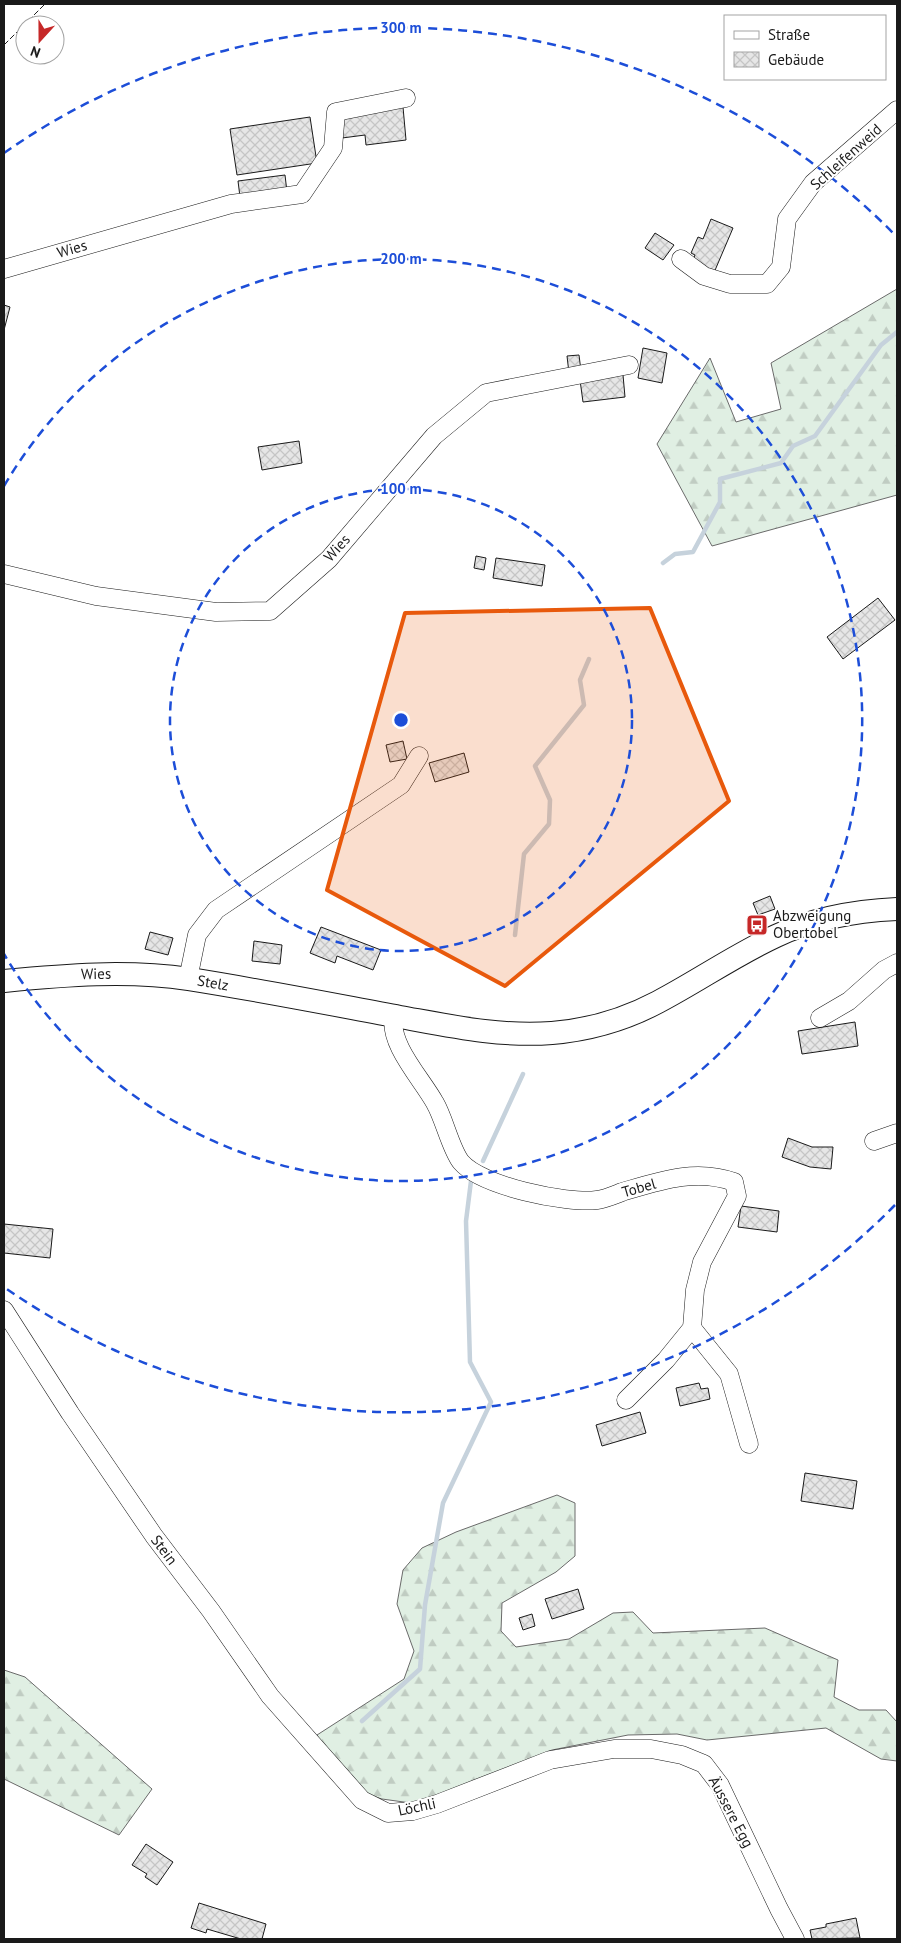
<svg xmlns="http://www.w3.org/2000/svg" width="901" height="1943" font-family="'PT Sans',sans-serif">
<defs>
<pattern id="forest-firs" width="22" height="20" patternUnits="userSpaceOnUse" patternTransform="scale(1.25)"><rect width="22" height="20" fill="#e0efe3"/><path d="M5 1l3.5 6h-7zM16 11l3.5 6h-7z" fill="#c0ccc2"/></pattern>
<pattern id="building-cross-hatch" width="8" height="8" patternUnits="userSpaceOnUse" patternTransform="scale(1.25)"><rect width="8" height="8" fill="#e6e6e6"/><path d="M0 0l8 8M0 8l8-8" fill="none" stroke="#c5c5c5"/></pattern>
</defs>
<rect width="100%" height="100%" fill="#fff"/>
<!-- forest -->
<g fill="url(#forest-firs)" stroke="#6a6a6a">
<polygon points="897,289 897,495 712,546 657,444 710,358 736,422 781,409 771,363"/>
<polygon points="557,1495 575,1503 575,1556 556,1572 502,1603 501,1631 516,1647 569,1639 613,1613 633,1612 653,1633 765,1628 838,1660 834,1697 859,1710 886,1710 897,1722 897,1761 881,1759 826,1728 707,1740 677,1734 628,1735 552,1750 458,1789 411,1803 382,1799 357,1791 330,1764 317,1735 404,1679 414,1651 397,1604 403,1570 422,1548 456,1532"/>
<polygon points="4,1670 25,1677 152,1789 119,1835 4,1779"/>
</g>
<g fill="none" stroke-linecap="round" stroke-linejoin="round">
<!-- stream -->
<g stroke="#c6d2dc" stroke-width="4.5">
<polyline points="663,563 675,554 693,552 720,502 720,479 781,463 793,446 815,436 881,345 897,332"/>
<polyline points="515,935 524,854 549,824 550,800 535,766 584,705 580,680 589,659"/>
<polyline points="483,1161 523,1074"/>
<polyline points="362,1721 420,1669 425,1605 443,1503 491,1402 470,1362 466,1221 471,1181"/>
</g>
</g>
<!-- building -->
<g fill="url(#building-cross-hatch)" stroke="#1a1a1a">
<polygon points="403,107 406,140 366,145 365,135 342,138 339,114"/>
<polygon points="310,117 317,163 237,175 230,129"/>
<polygon points="285,175 287,192 240,197 238,181"/>
<polygon points="711,219 733,228 713,275 691,265 695,255 691,253 698,237 703,239"/>
<polygon points="655,233 674,245 663,260 645,248"/>
<polygon points="4,305 10,307 4,330"/>
<polygon points="643,348 667,353 662,383 638,378"/>
<polygon points="579,355 581,371 569,373 567,356"/>
<polygon points="623,375 625,397 583,402 580,380"/>
<polygon points="299,441 302,463 262,470 258,447"/>
<polygon points="476,556 486,558 484,570 474,568"/>
<polygon points="496,558 545,565 542,586 493,578"/>
<polygon points="878,598 895,620 843,659 827,637"/>
<polygon points="403,741 407,759 390,762 386,745"/>
<polygon points="464,753 469,772 435,782 429,763"/>
<polygon points="770,896 775,909 758,915 753,903"/>
<polygon points="321,927 381,950 373,970 337,956 335,963 310,953"/>
<polygon points="150,932 173,938 168,955 145,949"/>
<polygon points="254,941 282,945 280,964 252,961"/>
<polygon points="855,1022 858,1046 802,1054 798,1031"/>
<polygon points="788,1138 812,1147 833,1147 831,1169 810,1167 782,1157"/>
<polygon points="741,1206 779,1211 777,1232 738,1227"/>
<polygon points="4,1224 53,1229 50,1258 4,1253"/>
<polygon points="699,1383 701,1389 708,1388 710,1399 680,1406 676,1388"/>
<polygon points="640,1412 646,1433 602,1446 596,1425"/>
<polygon points="805,1473 857,1481 853,1509 801,1501"/>
<polygon points="578,1589 584,1609 552,1619 545,1599"/>
<polygon points="532,1614 535,1626 523,1630 519,1618"/>
<polygon points="146,1844 173,1862 157,1885 145,1877 147,1874 132,1865"/>
<polygon points="199,1903 266,1924 262,1939 241,1939 207,1929 206,1933 191,1928"/>
<polygon points="856,1918 860,1938 812,1939 810,1930 826,1927 826,1924"/>
</g>
<g fill="none" stroke-linecap="round" stroke-linejoin="round">
<!-- minor casing -->
<g stroke="#1a1a1a" stroke-width="19">
<g id="minor">
<polyline points="681,259 704,276 730,284 767,284 781,267 787,219 813,183 897,110"/>
<polyline points="4,269 231,204 302,194 333,148 336,112 406,98"/>
<polyline points="4,574 96,596 216,612 270,611 329,559 434,436 486,393 629,365"/>
<polyline points="188,979 197,935 216,910 401,785 419,756"/>
<path d="M394 1016C388 1044 422 1079 435 1103 444 1118 451 1150 461 1162 481 1186 566 1204 597 1200 605 1199 614 1195 622 1192 659 1181 696 1168 734 1182L737 1196 702 1262 695 1290 692 1328 666 1360 626 1400"/>
<polyline points="820,1018 849,1001 884,970 897,963"/>
<polyline points="874,1141 897,1133"/>
<polyline points="4,1310 70,1413 154,1536 211,1611 270,1696 362,1800 388,1813 413,1811 437,1804 550,1760 614,1749 651,1749 682,1755 704,1764 720,1785 779,1909 795,1939"/>
<polyline points="692,1328 729,1374 749,1444"/>
</g>
</g>
<!-- major casing -->
<g stroke="#1a1a1a" stroke-width="24">
<path id="major" d="M4 981C66 975 127 970 189 979 259 990 330 1004 400 1017 450 1026 500 1037 552 1033 588 1030 626 1019 658 1002 698 981 735 955 776 936 814 918 855 911 897 909"/>
</g>
<!-- minor -->
<use href="#minor" stroke="#fff" stroke-width="18"/>
<!-- major -->
<use href="#major" stroke="#fff" stroke-width="22"/>
<!-- fence -->
<polyline stroke="#1a1a1a" stroke-width="1" stroke-dasharray="6 2.5" stroke-linecap="butt" points="4,45 45,4"/>
</g>
<!-- marked area -->
<path fill="#e8590c" fill-opacity="0.2" stroke="#e8590c" stroke-width="4" stroke-linejoin="round" d="M650 608 729 801 505 986 327 890 405 613Z"/>
<!-- distance rings -->
<g fill="none" stroke="#1d4ed8" stroke-width="2.5" stroke-dasharray="9 6">
<circle cx="401" cy="720" r="231"/>
<path d="M4 486A461 461 0 1 1 4 954"/>
<path d="M895 1205A692 692 0 0 1 4 1287M4 153A692 692 0 0 1 895 235"/>
</g>
<!-- icons -->
<defs>
<g id="bus-square" transform="scale(1.125)"><rect x="-9" y="-9" width="18" height="18" rx="4" fill="#c62828" stroke="#fff"/><path d="M-5-6H5V4H4V6H2V4H-2V6H-4V4H-5ZM-3.5-4V0h7V-4ZM-3.5 1.2v1.5H-2V1.2ZM2 1.2v1.5H3.5V1.2Z" fill="#fff"/></g>
</defs>
<g fill-rule="evenodd">
<use href="#bus-square" x="757" y="925"/>
</g>
<g text-anchor="middle" stroke-width="4" stroke-linejoin="round" paint-order="stroke">
<!-- street labels -->
<g font-size="15" fill="#1a1a1a" stroke="#fff">
<text transform="translate(846 157) rotate(-42)" y="5">Schleifenweid</text>
<text transform="translate(72 249) rotate(-16)" y="5">Wies</text>
<text transform="translate(337 548) rotate(-48)" y="5">Wies</text>
<text transform="translate(96 974) rotate(-1)" y="5">Wies</text>
<text transform="translate(213 983) rotate(10)" y="5">Stelz</text>
<text transform="translate(639 1188) rotate(-16)" y="5">Tobel</text>
<text transform="translate(164 1550) rotate(53)" y="5">Stein</text>
<text transform="translate(417 1807) rotate(-12)" y="5">Löchli</text>
<text transform="translate(731 1812) rotate(62)" y="5">Äussere Egg</text>
</g>
<!-- poi labels -->
<g font-size="15" fill="#1a1a1a" stroke="#fff" text-anchor="start">
<text x="773" y="921">Abzweigung<tspan x="773" dy="17">Obertobel</tspan></text>
</g>
</g>
<circle cx="401" cy="720" r="8" fill="#1d4ed8" stroke="#fff" stroke-width="2.5"/>
<g font-size="15" text-anchor="middle" font-weight="bold" fill="#1d4ed8" stroke="#fff" stroke-width="4" stroke-linejoin="round" paint-order="stroke">
<text x="401" y="33">300 m</text>
<text x="401" y="264">200 m</text>
<text x="401" y="494">100 m</text>
</g>
<!-- border -->
<rect width="901" height="1943" fill="none" stroke="#1a1a1a" stroke-width="10"/>
<!-- legend -->
<rect x="724" y="15" width="162" height="65" fill="#ffffff" stroke="#a3a3a3"/>
<rect x="734" y="31" width="25" height="8" fill="#ffffff" stroke="#a3a3a3"/>
<text x="768" y="40" font-size="15" fill="#1a1a1a">Straße</text>
<rect x="734" y="52" width="25" height="15" fill="url(#building-cross-hatch)" stroke="#a3a3a3"/>
<text x="768" y="65" font-size="15" fill="#1a1a1a">Gebäude</text>
<!-- north arrow -->
<g transform="translate(40 40) rotate(201)"><circle r="24" fill="#ffffff" stroke="#a3a3a3"/>
<path d="M0-4L9 19L0 12L-9 19Z" fill="#c62828"/>
<text y="-8" font-size="14" font-weight="bold" text-anchor="middle" fill="#1a1a1a">N</text>
</g>
</svg>
